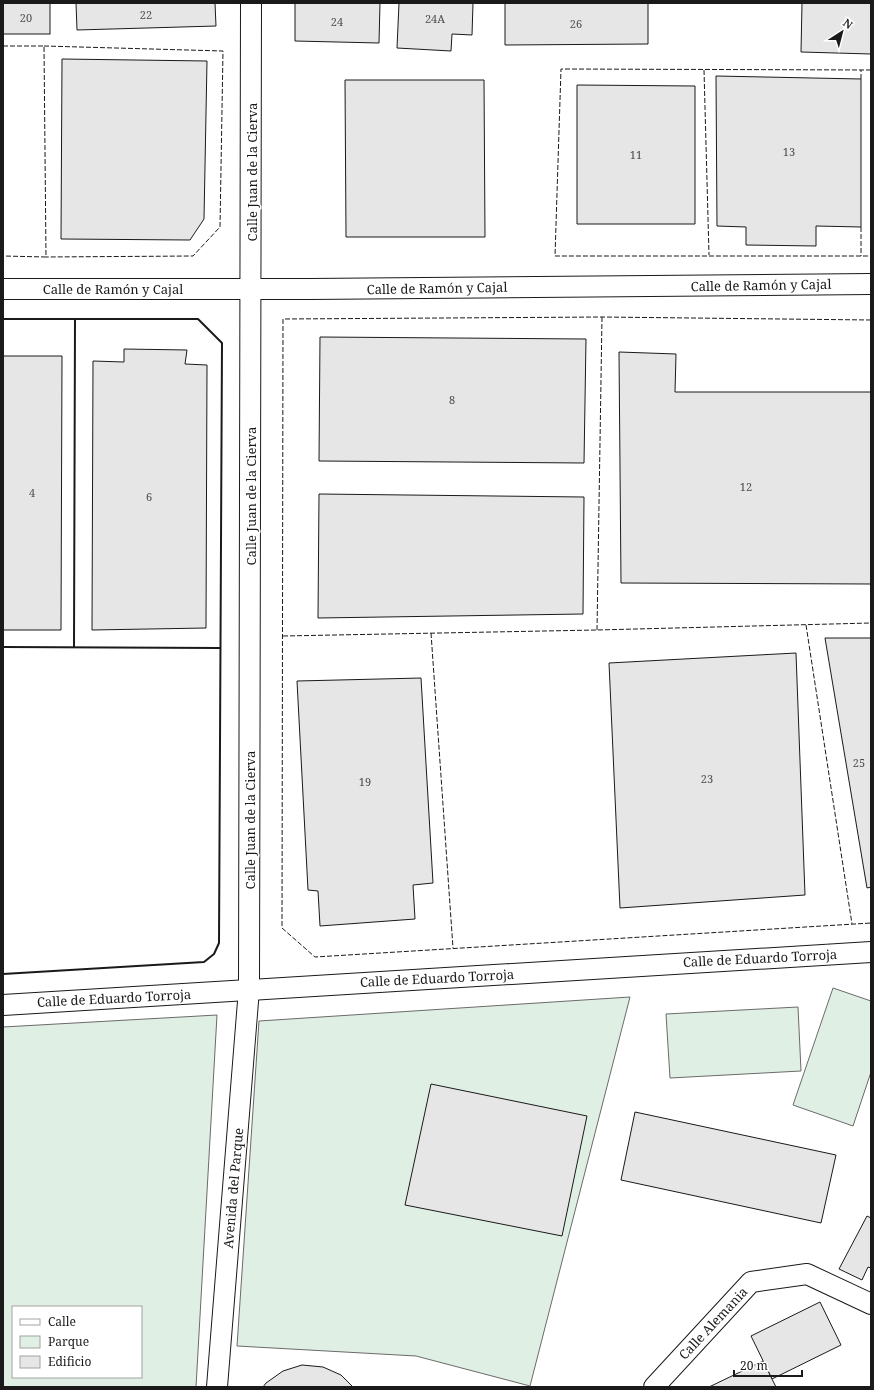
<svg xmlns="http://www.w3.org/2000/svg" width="874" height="1390" font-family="'Noto Serif',serif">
<rect width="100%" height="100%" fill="#fff"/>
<!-- green -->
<g fill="#e0efe3" stroke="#6a6a6a" fill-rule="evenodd">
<polygon points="833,988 871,1001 871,1072 853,1126 793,1105"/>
<polygon points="630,997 530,1386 416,1356 237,1346 259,1021"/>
<polygon points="798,1007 801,1071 670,1078 666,1014"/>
<path d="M217 1015 196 1387H3V1027ZM13 1307H141V1377H13Z"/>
</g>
<!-- building -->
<g fill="#e6e6e6" stroke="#1a1a1a">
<rect x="3" y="3" width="47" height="31"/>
<polygon points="76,3 215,3 216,26 77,30"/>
<polygon points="295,3 380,3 379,43 295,41"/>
<polygon points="399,3 473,3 472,35 452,34 451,51 397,48"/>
<polygon points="505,3 648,3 648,44 505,45"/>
<polygon points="802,3 871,3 871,54 801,52"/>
<polygon points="62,59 207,61 204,219 190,240 61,239"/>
<polygon points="716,76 861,79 861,227 816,226 816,246 746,245 746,227 717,226"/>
<polygon points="345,80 484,80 485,237 346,237"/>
<polygon points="577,85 695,86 695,224 577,224"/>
<polygon points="320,337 586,339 584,463 319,461"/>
<polygon points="124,349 187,350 185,364 207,365 206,628 92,630 93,361 124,362"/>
<polygon points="619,352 676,354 675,392 871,392 871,584 621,583"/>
<polygon points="3,356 62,356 61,630 3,630"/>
<polygon points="319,494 584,497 583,614 318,618"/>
<polygon points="825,638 871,638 871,887 867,888"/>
<polygon points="796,653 805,895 620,908 609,663"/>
<polygon points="421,678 433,883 413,885 415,919 320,926 318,891 308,890 297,681"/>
<polygon points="431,1084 587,1116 562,1236 405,1205"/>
<polygon points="635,1112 836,1155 821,1223 621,1180"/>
<polygon points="867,1216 871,1218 871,1268 868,1267 862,1280 839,1269"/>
<polygon points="820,1302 841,1345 772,1379 751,1336"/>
<polygon points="763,1361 776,1387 709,1387"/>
<polygon points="302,1365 323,1367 341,1375 353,1387 263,1387 266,1383 283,1371"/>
</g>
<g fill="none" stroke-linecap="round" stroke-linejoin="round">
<!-- minor casing -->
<g stroke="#1a1a1a" stroke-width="22">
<g id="minor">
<polyline points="3,289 310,289 871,284"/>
<polyline points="3,1005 871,952"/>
<polyline points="217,1387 249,989 251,3"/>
<polyline points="654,1387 751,1282 807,1274 871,1304"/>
</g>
</g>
<!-- minor -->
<use href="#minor" stroke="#fff" stroke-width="20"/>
<!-- fence -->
<g stroke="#1a1a1a" stroke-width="1" stroke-dasharray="5 2" stroke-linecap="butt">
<polyline points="3,46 44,46 46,257 3,256"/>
<polyline points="44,46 223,51 220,227 193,256 46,257"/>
<polyline points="704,70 709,255"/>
<polyline points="871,70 561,69 555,256 871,256"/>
<polyline points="861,79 861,70"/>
<polyline points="861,227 861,256"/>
<polyline points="871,320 602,317 283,319 282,928 315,957 871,923"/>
<polyline points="806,625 852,924"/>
<polyline points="597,630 602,317"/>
<polyline points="431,633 453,948"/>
<polyline points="283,636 597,630 871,623"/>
</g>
<!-- wall -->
<g stroke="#1a1a1a" stroke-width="2">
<polyline points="3,319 198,319 222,343 219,943 214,954 204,962 3,974"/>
<polyline points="3,647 220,648"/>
<polyline points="74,647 75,319"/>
</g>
</g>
<g text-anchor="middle" stroke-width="3" stroke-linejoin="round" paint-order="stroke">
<!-- number labels -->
<g font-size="11" fill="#4d4d4d">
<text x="146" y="19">22</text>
<text x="26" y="22">20</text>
<text x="435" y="23">24A</text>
<text x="337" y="26">24</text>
<text x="576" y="28">26</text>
<text x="789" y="156">13</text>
<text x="636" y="159">11</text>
<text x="452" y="404">8</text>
<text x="746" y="491">12</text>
<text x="32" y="497">4</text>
<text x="149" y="501">6</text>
<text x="859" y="767">25</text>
<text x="707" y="783">23</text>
<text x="365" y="786">19</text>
</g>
<!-- street labels -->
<g font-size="13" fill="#1a1a1a" stroke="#fff">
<text transform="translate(252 172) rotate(-90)" y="5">Calle Juan de la Cierva</text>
<text transform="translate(761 285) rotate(-1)" y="5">Calle de Ramón y Cajal</text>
<text transform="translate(437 288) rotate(-1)" y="5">Calle de Ramón y Cajal</text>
<text x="113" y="294">Calle de Ramón y Cajal</text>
<text transform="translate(251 496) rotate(-90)" y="5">Calle Juan de la Cierva</text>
<text transform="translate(250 820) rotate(-90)" y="5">Calle Juan de la Cierva</text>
<text transform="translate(760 958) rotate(-3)" y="5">Calle de Eduardo Torroja</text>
<text transform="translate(437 978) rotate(-3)" y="5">Calle de Eduardo Torroja</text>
<text transform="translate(114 998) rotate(-3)" y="5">Calle de Eduardo Torroja</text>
<text transform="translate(233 1188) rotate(-85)" y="5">Avenida del Parque</text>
<text transform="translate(713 1323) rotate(-47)" y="5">Calle Alemania</text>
</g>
</g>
<!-- border -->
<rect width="874" height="1390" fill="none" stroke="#1a1a1a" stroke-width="8"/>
<!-- legend -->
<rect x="12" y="1306" width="130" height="72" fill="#ffffff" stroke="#a3a3a3"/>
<rect x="20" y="1319" width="20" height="6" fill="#ffffff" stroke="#a3a3a3"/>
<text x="48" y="1326" font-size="12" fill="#1a1a1a">Calle</text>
<rect x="20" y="1336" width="20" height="12" fill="#e0efe3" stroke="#a3a3a3"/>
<text x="48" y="1346" font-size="12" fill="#1a1a1a">Parque</text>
<rect x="20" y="1356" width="20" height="12" fill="#e6e6e6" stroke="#a3a3a3"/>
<text x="48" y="1366" font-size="12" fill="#1a1a1a">Edificio</text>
<!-- north arrow -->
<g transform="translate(842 32) rotate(36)" stroke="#ffffff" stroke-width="3" paint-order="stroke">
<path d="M0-3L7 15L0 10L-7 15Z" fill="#1a1a1a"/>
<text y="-6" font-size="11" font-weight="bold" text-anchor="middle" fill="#1a1a1a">N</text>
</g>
<!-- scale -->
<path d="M734 1370v6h68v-6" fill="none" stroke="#1a1a1a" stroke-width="2"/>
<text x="740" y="1370" font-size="12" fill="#1a1a1a" stroke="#ffffff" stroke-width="3" paint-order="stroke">20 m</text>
</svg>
